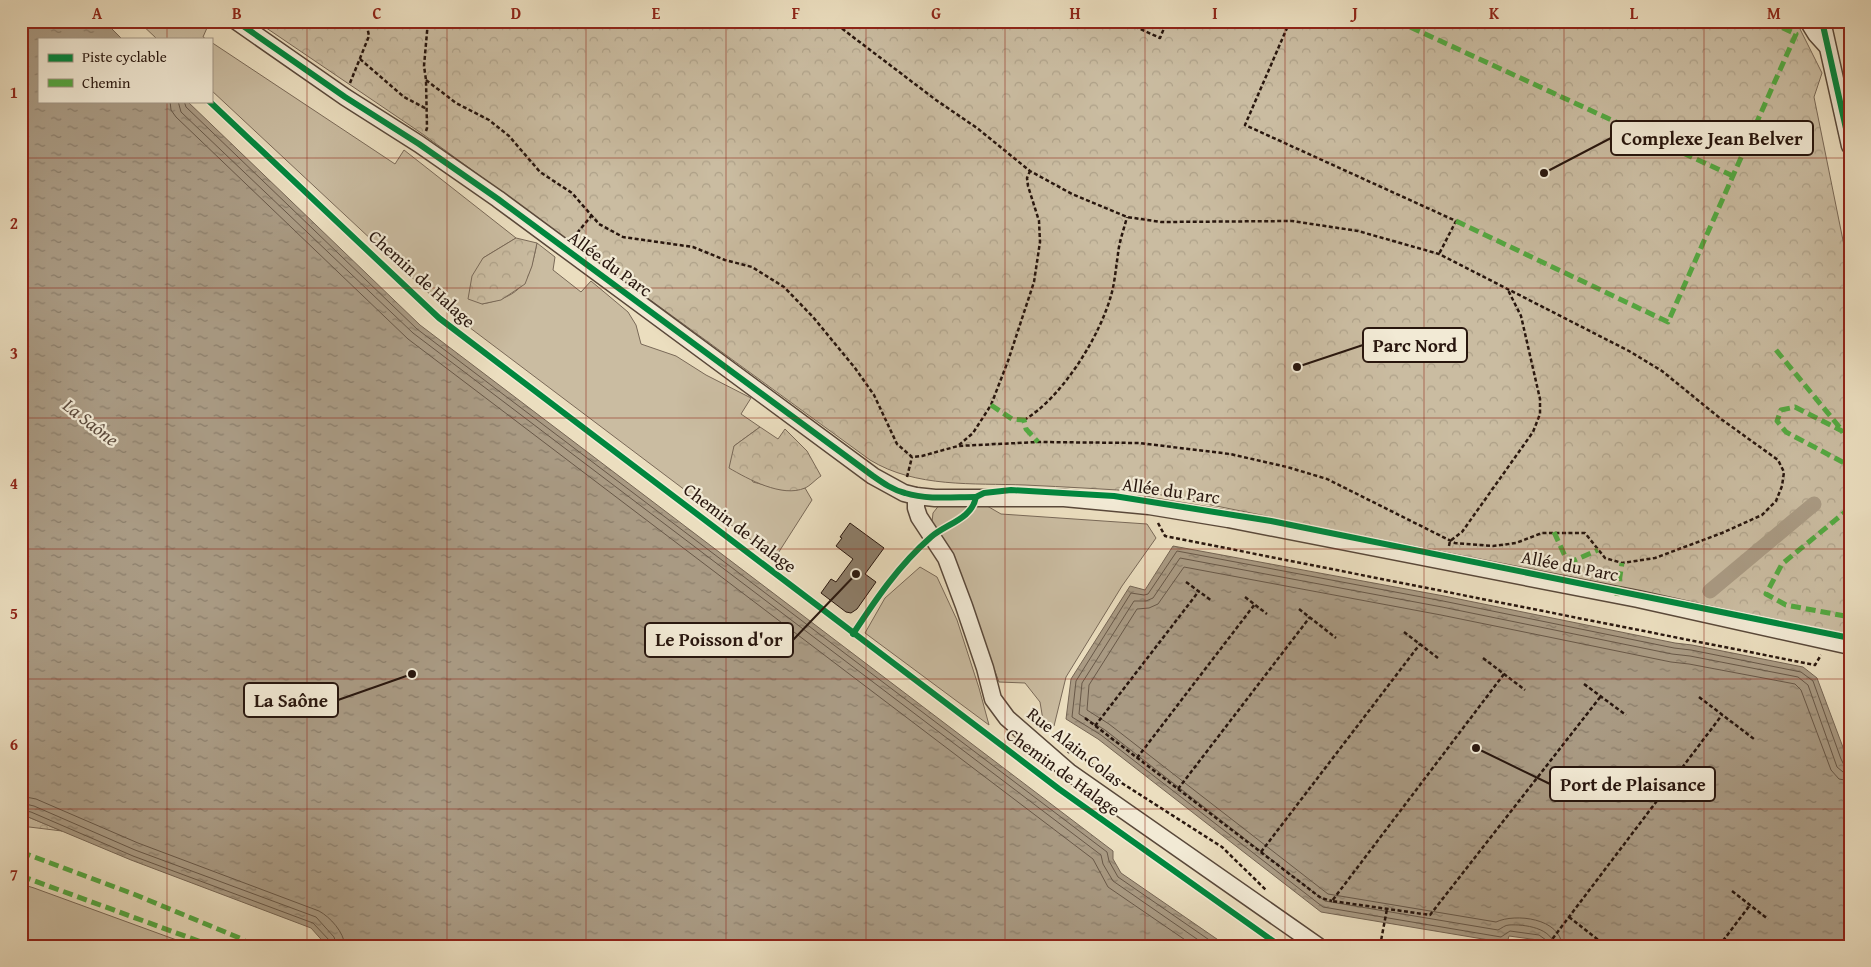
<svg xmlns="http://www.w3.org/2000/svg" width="1871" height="967" font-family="'Gentium Book Plus',serif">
<defs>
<pattern id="forest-crowns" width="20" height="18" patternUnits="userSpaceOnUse" patternTransform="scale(1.25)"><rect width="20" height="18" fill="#cabca1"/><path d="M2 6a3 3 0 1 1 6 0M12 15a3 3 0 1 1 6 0" fill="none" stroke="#aea189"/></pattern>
<pattern id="water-ripples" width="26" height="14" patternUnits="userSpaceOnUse" patternTransform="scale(1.25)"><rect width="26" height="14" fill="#a99a83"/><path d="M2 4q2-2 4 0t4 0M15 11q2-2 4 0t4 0" fill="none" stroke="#8a7d6a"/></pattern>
</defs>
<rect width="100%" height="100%" fill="#ebdebf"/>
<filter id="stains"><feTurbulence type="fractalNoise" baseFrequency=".004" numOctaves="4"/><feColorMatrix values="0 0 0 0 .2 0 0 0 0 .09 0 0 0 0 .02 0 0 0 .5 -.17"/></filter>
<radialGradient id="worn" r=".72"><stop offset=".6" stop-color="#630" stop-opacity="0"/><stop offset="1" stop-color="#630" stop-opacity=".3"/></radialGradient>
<!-- grass -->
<g fill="#cabca1" stroke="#796958">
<polygon points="138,21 210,21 203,37 206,39 157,39"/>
<path d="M211 42 395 164 404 150 516 238 483 258 482 304C523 296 529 282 537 243L555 257 553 270 581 292 591 281 628 312 636 325 641 344 676 356 706 375 751 398 741 414 760 427 734 446 753 482 784 490 805 488 812 500 775 558 449 312 211 90Z"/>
<polygon points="982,503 1001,514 1147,524 1156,538 1122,586 1066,677 1054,726 1045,732 1040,702 1025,683 999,682 952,556 932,522 933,513 940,504"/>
<polygon points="920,567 937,577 957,620 979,688 989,725 865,633 885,598"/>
<polygon points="21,884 34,888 193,946 21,946"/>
</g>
<!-- forest -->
<g fill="url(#forest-crowns)" stroke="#796958">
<path d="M256 21H1791L1800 29 1822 73 1814 97 1850 275V634L1147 492C1106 489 1066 487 1025 485 973 483 916 488 870 460L424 135Z"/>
<polygon points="516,238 537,243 532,266 525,284 501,300 482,304 468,299 472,276 483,258"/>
<path d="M760 427 778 439 785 429 807 451 821 476C816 479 810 486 805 488 782 498 748 479 729 468L734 446Z"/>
<polygon points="21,814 62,831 21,826"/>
</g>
<!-- water -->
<g fill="url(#water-ripples)" stroke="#756554">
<polygon points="21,21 104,21 122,39 39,39 39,101 187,101 420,325 1113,851 1113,859 1121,873 1227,946 327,946 311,928 131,860 21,814"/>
<polygon points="1173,546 1444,596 1675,643 1692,645 1803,667 1817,678 1850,766 1850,946 1545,946 1538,940 1509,936 1507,943 1321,912 1098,739 1066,719 1071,679 1130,586 1145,590"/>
</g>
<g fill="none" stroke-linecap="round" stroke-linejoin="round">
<!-- shore -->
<g stroke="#685848" stroke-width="1">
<polyline points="170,101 171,110 176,117 408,339 1093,859 1108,887 1194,946"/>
<polyline points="178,101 181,112 413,333 1101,855 1103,864 1113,881 1207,946"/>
<polyline points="184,101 186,107 417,329 1107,852 1109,861 1118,877 1218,946"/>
<path d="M21 796 36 799 138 843 319 911C330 917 344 932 345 946"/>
<polyline points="21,803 34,806 135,850 316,917 334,937 337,946"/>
<polyline points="21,810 31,812 133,856 313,923 330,941 331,946"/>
<polyline points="1548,946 1546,940 1539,935 1510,931 1501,937 1323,907 1101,735 1072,717 1076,681 1131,593 1144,595 1148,594 1177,551 1443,601 1674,648 1691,650 1801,672 1813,681 1841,759 1844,765 1850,767"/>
<path d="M1554 946C1553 928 1524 924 1509 925 1505 925 1502 928 1498 930L1325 901 1105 730 1079 714 1082 683 1134 601H1146L1153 598 1180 558 1442 607 1672 654 1690 656 1798 677 1808 685 1837 767 1843 772 1850 773"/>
<path d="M1562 946C1561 918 1515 913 1496 922L1328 894 1109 724 1087 710 1089 685 1137 609 1149 608 1158 604 1184 567 1441 615 1671 662 1689 664 1795 684 1801 690 1831 770 1839 779 1850 781"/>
</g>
<!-- canal -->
<polyline stroke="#a99a83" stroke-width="15" points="1710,591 1814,504"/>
</g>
<!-- building -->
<polygon fill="#8d7e6a" stroke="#28160e" points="850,523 884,548 865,574 876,582 857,609 851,613 846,612 821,593 831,579 836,582 853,559 836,546 842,538 840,537"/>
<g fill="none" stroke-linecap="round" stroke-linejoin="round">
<!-- minor casing -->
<g stroke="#59483a" stroke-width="19">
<g id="minor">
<polyline points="236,21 345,97 419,144 498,199 873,476 904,493 916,496 935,498 1064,498 1149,506 1228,519 1638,599 1850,646"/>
<polyline points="1808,21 1816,34 1826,45"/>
<polyline points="1822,21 1850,146"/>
<polyline points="916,496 916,508 919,517 946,558 964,606 985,668 993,699 1007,718 1069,772 1318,946"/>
</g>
</g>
<!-- path -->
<g stroke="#28160e" stroke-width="2.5" stroke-dasharray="4 2.5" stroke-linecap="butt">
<polyline points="1123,21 1160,38 1167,21"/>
<polyline points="1290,21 1245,125 1456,221 1439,254"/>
<polyline points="360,59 404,97 427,109"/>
<polyline points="426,80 456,103 489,120 509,136 540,172 572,193 599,224 623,237 693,247 725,260 752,267 784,287 813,317 855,368 874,395 897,444 912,457 922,456 958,446 1038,442 1139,443 1230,454 1287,467 1327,479 1455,543 1493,546 1516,543 1542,533 1585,533 1605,558 1622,563 1655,558 1722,533 1762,515 1776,501 1782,486 1784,472 1778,460 1721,419 1662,371 1629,351 1439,254 1358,231 1292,221 1161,222 1127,217 1072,194 1030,171 977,128 936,100 832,21"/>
<polyline points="350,83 369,36 366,21"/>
<polyline points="426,131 427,128 426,80 424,66 428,21"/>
<polyline points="573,238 592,215"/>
<path d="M1024 420C1062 398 1101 335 1112 292 1115 280 1116 267 1118 254 1119 242 1124 229 1127 217"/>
<polyline points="959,445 973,433 991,405 1008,361 1034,282 1040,242 1039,221 1028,186 1027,178 1030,171"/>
<polyline points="907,477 912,457"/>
<polyline points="1158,523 1165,536 1815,665 1821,655"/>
<polyline points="1449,546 1450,541 1462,532 1533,432 1540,414 1540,399 1521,316 1508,290"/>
<polyline points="1186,582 1212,601"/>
<polyline points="1245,597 1267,614"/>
<polyline points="1299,609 1336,638"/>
<polyline points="1404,632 1438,658"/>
<polyline points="1483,658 1525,690"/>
<polyline points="1504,674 1332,901 1430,915 1601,696"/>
<polyline points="1584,684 1626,715"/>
<polyline points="1699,697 1754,739"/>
<polyline points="1085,718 1321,898 1332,901"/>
<polyline points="1095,726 1199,591"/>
<polyline points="1068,753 1070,750 1222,847 1267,891"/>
<polyline points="1137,758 1255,604"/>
<polyline points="1178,789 1310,617"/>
<polyline points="1261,852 1420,644"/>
<polyline points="1732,891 1768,919"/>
<polyline points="1569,917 1606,946"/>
<polyline points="1332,941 1365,946"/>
<polyline points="1380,946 1387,909"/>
<polyline points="1578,946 1550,942 1722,715"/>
<polyline points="1719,946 1750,905"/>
</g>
<!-- minor -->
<use href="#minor" stroke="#f2ead5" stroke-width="16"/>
<!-- quiet -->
<g stroke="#53a941" stroke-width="5" stroke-dasharray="10 5" stroke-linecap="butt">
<polyline points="1397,21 1733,176"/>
<polyline points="1456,221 1668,322 1796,34 1768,21"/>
<polyline points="1776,350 1841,429"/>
<polyline points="991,405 1012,419 1024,420 1026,429 1038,442"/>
<polyline points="1850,446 1842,431 1795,407 1781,410 1777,421 1786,432 1850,466"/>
<polyline points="1850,508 1782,564 1766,594 1786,605 1850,617"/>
<polyline points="1554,532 1565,556 1573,561 1598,550"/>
<polyline points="1617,596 1622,563"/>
<polyline points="21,852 136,895 242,939 251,946"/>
<polyline points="21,876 212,946"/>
</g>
<!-- cycleway casing -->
<g stroke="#f2ead5" stroke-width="9">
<g id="cycleway">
<path d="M236 21 345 97 419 144 498 199 873 476C883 483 893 490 905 493 928 500 953 497 976 497"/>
<polyline points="1822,21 1847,133 1850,133"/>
<polyline points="209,101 439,318 1059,789 1280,946"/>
<path d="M853 634C876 599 899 565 931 537 946 524 972 519 976 497L984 493 1011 490 1114 496 1271 521 1850 638"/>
</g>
</g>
<!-- cycleway -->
<use href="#cycleway" stroke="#00873e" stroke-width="6"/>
</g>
<!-- grid -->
<path fill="none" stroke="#8f2418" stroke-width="1" stroke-opacity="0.55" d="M167 21V39M307 21V946M447 21V946M586 21V946M726 21V946M866 21V946M1005 21V946M1145 21V946M1285 21V946M1424 21V946M1564 21V946M1704 21V946M167 101V946M21 158H1850M21 288H1850M21 418H1850M21 549H1850M21 679H1850M21 809H1850"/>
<g text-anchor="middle" stroke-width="4.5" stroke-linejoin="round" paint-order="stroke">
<!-- street labels -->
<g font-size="18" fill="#28160e" stroke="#f2ead5">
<text transform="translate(610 264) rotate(36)" y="6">Allée du Parc</text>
<text transform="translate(422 279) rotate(42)" y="6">Chemin de Halage</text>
<text transform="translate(1171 491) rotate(8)" y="6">Allée du Parc</text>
<text transform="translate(740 528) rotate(37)" y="6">Chemin de Halage</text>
<text transform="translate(1570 566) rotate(11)" y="6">Allée du Parc</text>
<text transform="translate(1075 747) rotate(38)" y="6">Rue Alain Colas</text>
<text transform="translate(1063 772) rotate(36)" y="6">Chemin de Halage</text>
</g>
<!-- water labels -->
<g font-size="19" font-style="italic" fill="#5c4b3d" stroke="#f2ead5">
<text transform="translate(91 422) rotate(38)" y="7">La Saône</text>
</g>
</g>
<!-- callouts -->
<path fill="none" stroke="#28160e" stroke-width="2" d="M1544 173L1611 138M1297 367L1363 345M856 574L793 640M412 674L338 700M1476 748L1550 784"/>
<g fill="#28160e" stroke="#f2ead5" stroke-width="2">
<circle cx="1544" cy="173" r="5"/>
<circle cx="1297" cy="367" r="5"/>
<circle cx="856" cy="574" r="5"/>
<circle cx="412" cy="674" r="5"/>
<circle cx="1476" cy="748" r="5"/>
</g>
<g fill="#f2ead5" stroke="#28160e" stroke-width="2">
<rect x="1611" y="121" width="202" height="34" rx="5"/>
<rect x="1363" y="328" width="104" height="34" rx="5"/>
<rect x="645" y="623" width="148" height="34" rx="5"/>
<rect x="244" y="683" width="94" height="34" rx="5"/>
<rect x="1550" y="767" width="165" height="34" rx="5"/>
</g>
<g font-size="19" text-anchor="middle" font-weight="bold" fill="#28160e">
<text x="1712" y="145">Complexe Jean Belver</text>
<text x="1415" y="352">Parc Nord</text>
<text x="719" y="646">Le Poisson d'or</text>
<text x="291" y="707">La Saône</text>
<text x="1633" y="791">Port de Plaisance</text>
</g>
<!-- margin -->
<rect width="1871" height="967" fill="none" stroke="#ebdebf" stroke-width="55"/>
<!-- legend -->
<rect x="38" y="38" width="175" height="65" fill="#f2ead5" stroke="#a19585"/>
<rect x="48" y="54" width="25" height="8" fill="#00873e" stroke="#a19585"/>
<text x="82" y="62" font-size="15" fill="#28160e">Piste cyclable</text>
<rect x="48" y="79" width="25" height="8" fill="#53a941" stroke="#a19585"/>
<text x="82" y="88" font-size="15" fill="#28160e">Chemin</text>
<rect x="28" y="28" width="1816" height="912" fill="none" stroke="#8f2418" stroke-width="2"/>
<g font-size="16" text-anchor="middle" font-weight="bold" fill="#8f2418">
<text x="97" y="19">A</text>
<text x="237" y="19">B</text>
<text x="377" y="19">C</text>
<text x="516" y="19">D</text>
<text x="656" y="19">E</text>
<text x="796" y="19">F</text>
<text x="936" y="19">G</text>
<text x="1075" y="19">H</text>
<text x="1215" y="19">I</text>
<text x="1355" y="19">J</text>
<text x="1494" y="19">K</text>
<text x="1634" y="19">L</text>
<text x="1774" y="19">M</text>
<text x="14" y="98">1</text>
<text x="14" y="229">2</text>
<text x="14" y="359">3</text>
<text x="14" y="489">4</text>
<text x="14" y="619">5</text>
<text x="14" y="750">6</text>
<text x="14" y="880">7</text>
</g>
<rect width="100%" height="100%" filter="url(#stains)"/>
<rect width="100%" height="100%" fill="url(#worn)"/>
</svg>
